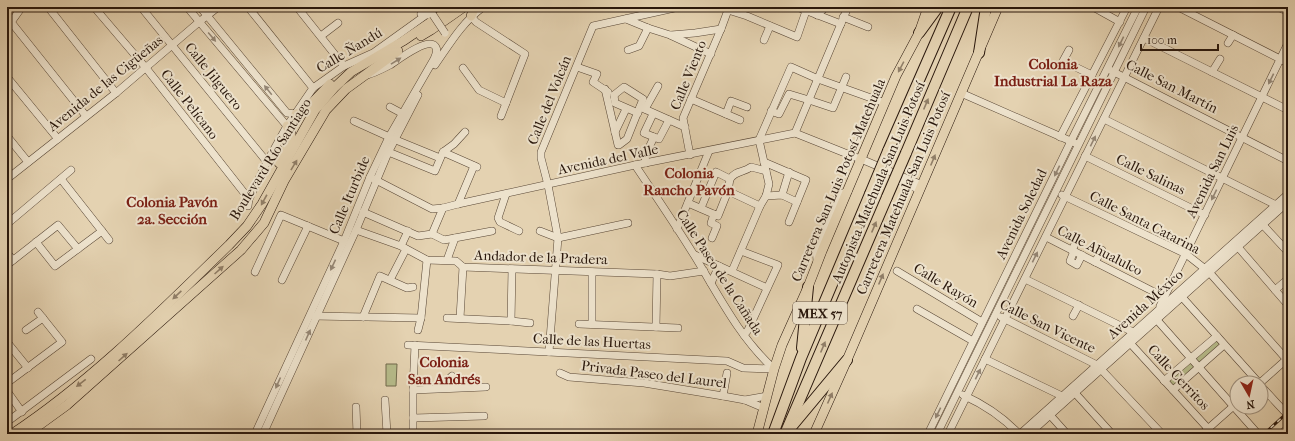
<svg xmlns="http://www.w3.org/2000/svg" width="1295" height="441" font-family="'IM FELL French Canon',serif">
<rect width="100%" height="100%" fill="#e4d2b1"/>
<filter id="stains"><feTurbulence type="fractalNoise" baseFrequency=".005" numOctaves="4"/><feColorMatrix values="0 0 0 0 .2 0 0 0 0 .09 0 0 0 0 .02 0 0 0 .5 -.17"/></filter>
<radialGradient id="worn" r=".72"><stop offset=".6" stop-color="#630" stop-opacity="0"/><stop offset="1" stop-color="#630" stop-opacity=".3"/></radialGradient>
<!-- green -->
<g fill="#b6bb8a" stroke="#70694b">
<polygon points="1215,338 1222,346 1173,389 1166,381"/>
<polygon points="386,364 397,364 396,386 386,386"/>
</g>
<g fill="none" stroke-linecap="round" stroke-linejoin="round">
<!-- minor casing -->
<g stroke="#584635" stroke-width="8">
<g id="minor">
<polyline points="48,7 116,93"/>
<polyline points="94,7 146,68 249,199"/>
<polyline points="141,7 267,162"/>
<polyline points="187,7 287,126"/>
<polyline points="200,7 287,113 296,114"/>
<polyline points="248,7 313,88"/>
<polyline points="297,7 344,66"/>
<polyline points="797,7 841,24"/>
<polyline points="1093,7 1120,22"/>
<polyline points="1178,7 1288,63"/>
<polyline points="1278,7 1288,12"/>
<polyline points="728,10 747,16 797,37 806,11"/>
<polyline points="421,14 426,10 435,7"/>
<polyline points="817,15 826,7"/>
<polyline points="471,16 476,22 525,54 501,116"/>
<polyline points="843,17 868,27"/>
<polyline points="626,19 648,28 670,35 711,54"/>
<polyline points="11,22 86,116"/>
<polyline points="7,28 22,7"/>
<polyline points="671,35 695,33 721,29"/>
<polyline points="321,36 338,23"/>
<polyline points="1144,38 1288,110"/>
<polyline points="764,40 770,26"/>
<polyline points="1228,43 1233,35"/>
<polyline points="628,50 639,46 648,28"/>
<polyline points="1069,50 1063,61 1092,75"/>
<path d="M435 65C451 42 461 24 483 7"/>
<polyline points="577,67 597,74 593,82 608,92"/>
<polyline points="463,68 479,90 506,103"/>
<polyline points="1110,70 1288,161"/>
<polyline points="1212,72 1220,59"/>
<polyline points="7,77 58,139"/>
<polyline points="605,89 618,145 619,145 627,139 643,99 624,87 614,95"/>
<polyline points="961,93 1075,143"/>
<polyline points="614,95 615,103 638,113"/>
<polyline points="691,99 740,120"/>
<polyline points="390,107 405,115"/>
<polyline points="640,107 685,127"/>
<polyline points="645,109 658,86"/>
<polyline points="771,111 779,114 789,94 809,100 833,108 846,77"/>
<polyline points="653,114 644,133 659,139 669,120"/>
<polyline points="726,114 731,101 747,107"/>
<polyline points="1104,119 1276,205"/>
<polyline points="354,121 396,140 440,158"/>
<polyline points="615,132 626,109"/>
<polyline points="795,133 848,7"/>
<polyline points="7,136 28,162"/>
<polyline points="1060,137 1127,7"/>
<polyline points="386,151 435,171 443,152 454,144 465,132"/>
<polyline points="443,152 477,167"/>
<polyline points="690,155 683,118 721,29 728,10 727,7"/>
<polyline points="1085,156 1205,215"/>
<polyline points="764,162 806,180 789,222"/>
<polyline points="646,163 645,156 654,137"/>
<path d="M635 165C655 195 675 224 694 255 718 294 739 337 774 369"/>
<polyline points="370,177 432,209 443,208 458,204 635,165 795,133 855,157 861,159 922,185"/>
<polyline points="7,179 116,93 199,22 218,7"/>
<polyline points="61,179 109,240"/>
<path d="M730 179C736 170 743 173 751 167L766 171"/>
<polyline points="901,181 920,190"/>
<polyline points="506,194 498,218 500,222 519,231"/>
<polyline points="782,195 789,172"/>
<polyline points="1062,195 1186,254 1209,272 1288,361"/>
<polyline points="766,196 782,195 797,202"/>
<polyline points="688,203 718,216 728,191"/>
<polyline points="458,204 474,166"/>
<polyline points="248,206 249,199 267,162 287,126 313,88 344,66 373,53 426,15 433,15"/>
<polyline points="701,208 716,172 730,179 728,191 760,206"/>
<polyline points="363,212 418,236 432,234 444,240 492,231"/>
<polyline points="7,224 71,170"/>
<polyline points="1263,225 1288,252"/>
<polyline points="677,229 709,151"/>
<polyline points="356,230 401,246 427,260 456,261 463,267 657,274 670,276 704,271"/>
<polyline points="540,231 558,238 628,223"/>
<polyline points="432,234 443,208"/>
<polyline points="1046,237 1164,297"/>
<polyline points="712,238 717,226 711,223 714,214"/>
<polyline points="36,242 55,266 102,231"/>
<polyline points="401,246 408,231"/>
<polyline points="1238,247 1288,305"/>
<polyline points="1072,250 1077,240"/>
<polyline points="741,251 778,265 748,330 744,335"/>
<polyline points="1074,251 1070,261 1077,265 1082,255"/>
<polyline points="7,253 13,260"/>
<polyline points="695,255 767,288"/>
<polyline points="447,260 455,238"/>
<polyline points="817,261 816,248 838,195 848,191"/>
<polyline points="1095,262 1102,250"/>
<polyline points="7,265 58,225 78,249"/>
<polyline points="732,271 760,206 766,196 769,184 759,140 791,67 818,79 885,103"/>
<polyline points="897,271 982,322"/>
<polyline points="255,272 281,215 344,241"/>
<polyline points="1025,279 1133,332"/>
<polyline points="282,280 308,226"/>
<polyline points="390,280 406,249"/>
<polyline points="711,283 719,266"/>
<polyline points="1275,290 1288,279"/>
<polyline points="1182,297 1259,383"/>
<polyline points="1160,306 1288,43"/>
<polyline points="917,309 973,341"/>
<polyline points="314,316 421,318"/>
<polyline points="1073,316 1079,305"/>
<polyline points="363,317 380,276 407,288 413,287"/>
<polyline points="1001,317 1097,365 1162,434"/>
<polyline points="447,318 511,321 530,323"/>
<polyline points="460,318 463,267"/>
<polyline points="1157,320 1258,434"/>
<polyline points="511,321 512,269"/>
<polyline points="579,324 678,328"/>
<polyline points="592,324 592,272"/>
<polyline points="656,327 657,274"/>
<polyline points="26,330 43,318"/>
<polyline points="418,330 421,318 427,260"/>
<polyline points="7,342 28,368"/>
<polyline points="1130,343 1213,434"/>
<polyline points="408,345 727,361 743,368 774,369"/>
<polyline points="549,352 558,238 548,185 541,158 541,152 593,26 679,7"/>
<polyline points="985,359 1062,396"/>
<polyline points="560,373 569,377 644,383 723,396 745,400 764,408"/>
<polyline points="1164,381 1217,336"/>
<polyline points="7,383 62,342 38,312"/>
<polyline points="1260,383 1288,358"/>
<polyline points="1261,386 1284,411"/>
<polyline points="439,388 452,376"/>
<polyline points="413,390 486,387"/>
<polyline points="1173,390 1224,345"/>
<polyline points="7,391 22,412"/>
<polyline points="1075,393 1112,434"/>
<path d="M963 395C985 405 1002 416 1019 434"/>
<polyline points="723,396 727,373"/>
<polyline points="385,400 387,434"/>
<polyline points="745,400 767,396"/>
<polyline points="356,407 357,434"/>
<polyline points="1050,415 1067,434"/>
<polyline points="413,418 484,416"/>
<polyline points="7,422 91,359"/>
<path d="M255 434 344 241 370 177 389 137 434 59C436 55 439 49 434 45 425 39 398 60 390 65 382 69 375 73 367 75"/>
<polyline points="263,434 356,230 388,153 418,95"/>
<polyline points="413,434 413,390 415,345"/>
<polyline points="928,434 1071,141 1138,7"/>
<polyline points="937,434 1146,7"/>
<polyline points="948,434 1159,7"/>
<polyline points="1020,434 1288,194"/>
<polyline points="1029,434 1288,202"/>
<polyline points="1202,434 1237,403"/>
<polyline points="1281,434 1288,428"/>
</g>
</g>
<!-- major casing -->
<g stroke="#29170c" stroke-width="10">
<g id="major">
<polyline points="471,16 475,7"/>
<polyline points="421,36 431,30 464,7"/>
<polyline points="296,114 304,111 330,84"/>
<polyline points="279,163 291,138 291,133 287,126"/>
<path d="M12 434C92 381 160 312 229 245L247 226 262 204 315 110 334 88 351 72 403 41 453 7"/>
<polyline points="27,434 67,405 241,250 264,223 284,181 326,110 346,89 398,51"/>
<polyline points="757,434 774,369 782,345 808,287 822,251 896,76 919,33 928,7"/>
<polyline points="814,434 847,360 998,7"/>
</g>
</g>
<!-- highway casing -->
<g stroke="#29170c" stroke-width="12">
<g id="highway">
<polyline points="919,33 938,7"/>
<polyline points="979,53 986,7"/>
<polyline points="888,151 951,7"/>
<polyline points="906,153 968,7"/>
<polyline points="802,348 808,287"/>
<polyline points="792,426 847,360"/>
<polyline points="773,434 801,358 870,194"/>
<polyline points="785,434 887,197"/>
</g>
</g>
<!-- minor -->
<use href="#minor" stroke="#ede2cc" stroke-width="7"/>
<!-- major -->
<use href="#major" stroke="#e4d2b1" stroke-width="9"/>
<!-- highway -->
<use href="#highway" stroke="#e4d2b1" stroke-width="10"/>
<!-- rail casing -->
<g stroke="#29170c" stroke-width="3">
<polyline id="rail" points="1264,434 1288,412"/>
</g>
<!-- rail -->
<use href="#rail" stroke="#ede2cc" stroke-width="1.5" stroke-dasharray="4.5" stroke-linecap="butt"/>
<!-- minor-bridge casing -->
<g stroke="#584635" stroke-width="8" stroke-linecap="butt">
<polyline id="minor-bridge" points="433,15 445,33"/>
</g>
<!-- highway-bridge casing -->
<g stroke="#29170c" stroke-width="12" stroke-linecap="butt">
<g id="highway-bridge">
<polyline points="870,194 888,151"/>
<polyline points="887,197 906,153"/>
</g>
</g>
<!-- minor-bridge -->
<use href="#minor-bridge" stroke="#ede2cc" stroke-width="7"/>
<!-- highway-bridge -->
<use href="#highway-bridge" stroke="#e4d2b1" stroke-width="10"/>
</g>
<!-- one-way arrows -->
<defs><path id="oneway-solid" d="M-6-.8H1V-3.2L6.5 0L1 3.2V.8H-6Z"/></defs>
<g fill="#958776">
<use href="#oneway-solid" transform="translate(212 37) rotate(50)"/>
<use href="#oneway-solid" transform="translate(1121 42) rotate(116)"/>
<use href="#oneway-solid" transform="translate(396 61) rotate(-32)"/>
<use href="#oneway-solid" transform="translate(1271 79) rotate(116)"/>
<use href="#oneway-solid" transform="translate(268 90) rotate(-129)"/>
<use href="#oneway-solid" transform="translate(1093 141) rotate(-64)"/>
<use href="#oneway-solid" transform="translate(1057 171) rotate(116)"/>
<use href="#oneway-solid" transform="translate(1214 195) rotate(116)"/>
<use href="#oneway-solid" transform="translate(1035 257) rotate(-64)"/>
<use href="#oneway-solid" transform="translate(333 265) rotate(115)"/>
<use href="#oneway-solid" transform="translate(308 335) rotate(-66)"/>
<use href="#oneway-solid" transform="translate(978 374) rotate(-64)"/>
<use href="#oneway-solid" transform="translate(278 383) rotate(114)"/>
<use href="#oneway-solid" transform="translate(938 413) rotate(116)"/>
</g>
<g fill="#907e67">
<use href="#oneway-solid" transform="translate(901 67) rotate(118)"/>
<use href="#oneway-solid" transform="translate(926 104) rotate(-67)"/>
<use href="#oneway-solid" transform="translate(933 160) rotate(-67)"/>
<use href="#oneway-solid" transform="translate(294 165) rotate(-59)"/>
<use href="#oneway-solid" transform="translate(264 200) rotate(119)"/>
<use href="#oneway-solid" transform="translate(874 227) rotate(-67)"/>
<use href="#oneway-solid" transform="translate(219 270) rotate(-42)"/>
<use href="#oneway-solid" transform="translate(881 279) rotate(-67)"/>
<use href="#oneway-solid" transform="translate(177 295) rotate(137)"/>
<use href="#oneway-solid" transform="translate(823 347) rotate(-67)"/>
<use href="#oneway-solid" transform="translate(123 357) rotate(-42)"/>
<use href="#oneway-solid" transform="translate(81 383) rotate(142)"/>
<use href="#oneway-solid" transform="translate(830 398) rotate(-66)"/>
</g>
<g text-anchor="middle" stroke-width="4" stroke-linejoin="round" paint-order="stroke">
<!-- shield labels -->
<rect fill="#ede2cc" stroke="#645446" stroke-width="1" x="793" y="302" width="54" height="22" rx="3"/>
<g font-size="13" font-weight="bold" fill="#29170c">
<text x="820" y="318">MEX 57</text>
</g>
<!-- street labels -->
<g font-size="14" fill="#29170c" stroke="#ede2cc">
<text transform="translate(349 50) rotate(-31)" y="5">Calle Ñandú</text>
<text transform="translate(688 75) rotate(-68)" y="5">Calle Viento</text>
<text transform="translate(214 76) rotate(51)" y="5">Calle Jilguero</text>
<text transform="translate(105 83) rotate(-39)" y="5">Avenida de las Cigüeñas</text>
<text transform="translate(1172 86) rotate(27)" y="5">Calle San Martín</text>
<text transform="translate(549 100) rotate(-68)" y="5">Calle del Volcán</text>
<text transform="translate(190 104) rotate(52)" y="5">Calle Pelícano</text>
<text transform="translate(270 159) rotate(-58)" y="5">Boulevard Río Santiago</text>
<text transform="translate(608 159) rotate(-12)" y="5">Avenida del Valle</text>
<text transform="translate(1212 171) rotate(-64)" y="5">Avenida San Luis</text>
<text transform="translate(1151 174) rotate(26)" y="5">Calle Salinas</text>
<text transform="translate(838 180) rotate(-67)" y="5">Carretera San Luis Potosí-Matehuala</text>
<text transform="translate(878 182) rotate(-67)" y="5">Autopista Matehuala-San Luis Potosí</text>
<text transform="translate(903 193) rotate(-67)" y="5">Carretera Matehuala-San Luis Potosí</text>
<text transform="translate(349 195) rotate(-67)" y="5">Calle Iturbide</text>
<text transform="translate(1021 214) rotate(-64)" y="5">Avenida Soledad</text>
<text transform="translate(1145 222) rotate(27)" y="5">Calle Santa Catarina</text>
<text transform="translate(1100 250) rotate(27)" y="5">Calle Ahualulco</text>
<text transform="translate(541 257) rotate(2)" y="5">Andador de la Pradera</text>
<text transform="translate(720 272) rotate(57)" y="5">Calle Paseo de la Cañada</text>
<text transform="translate(946 285) rotate(31)" y="5">Calle Rayón</text>
<text transform="translate(1145 304) rotate(-42)" y="5">Avenida México</text>
<text transform="translate(1048 326) rotate(26)" y="5">Calle San Vicente</text>
<text transform="translate(592 341) rotate(3)" y="5">Calle de las Huertas</text>
<text transform="translate(654 374) rotate(7)" y="5">Privada Paseo del Laurel</text>
<text transform="translate(1179 377) rotate(47)" y="5">Calle Cerritos</text>
</g>
<!-- neighbourhood labels -->
<g font-size="15" font-weight="bold" fill="#7a1f14" stroke="#ede2cc">
<text x="1053" y="69">Colonia<tspan x="1053" dy="17">Industrial La Raza</tspan></text>
<text x="689" y="178">Colonia<tspan x="689" dy="17">Rancho Pavón</tspan></text>
<text x="172" y="207">Colonia Pavón<tspan x="172" dy="17">2a. Sección</tspan></text>
<text x="444" y="367">Colonia<tspan x="444" dy="17">San Andrés</tspan></text>
</g>
</g>
<!-- margin -->
<rect width="1295" height="441" fill="none" stroke="#e4d2b1" stroke-width="24"/>
<rect x="8" y="8" width="1279" height="425" fill="none" stroke="#29170c" stroke-width="2"/>
<rect x="12" y="12" width="1271" height="417" fill="none" stroke="#29170c"/>
<!-- north arrow -->
<g transform="translate(1249 395) rotate(171)"><circle r="19" fill="#ede2cc" stroke="#9f917f"/>
<path d="M0-3L7 15L0 10L-7 15Z" fill="#8f2418"/>
<text y="-6" font-size="11" font-weight="bold" text-anchor="middle" fill="#29170c">N</text>
</g>
<!-- scale -->
<path d="M1141 44v6h77v-6" fill="none" stroke="#29170c" stroke-width="2"/>
<text x="1147" y="44" font-size="12" fill="#29170c" stroke="#ede2cc" stroke-width="3" paint-order="stroke">100 m</text>
<rect width="100%" height="100%" filter="url(#stains)"/>
<rect width="100%" height="100%" fill="url(#worn)"/>
</svg>
